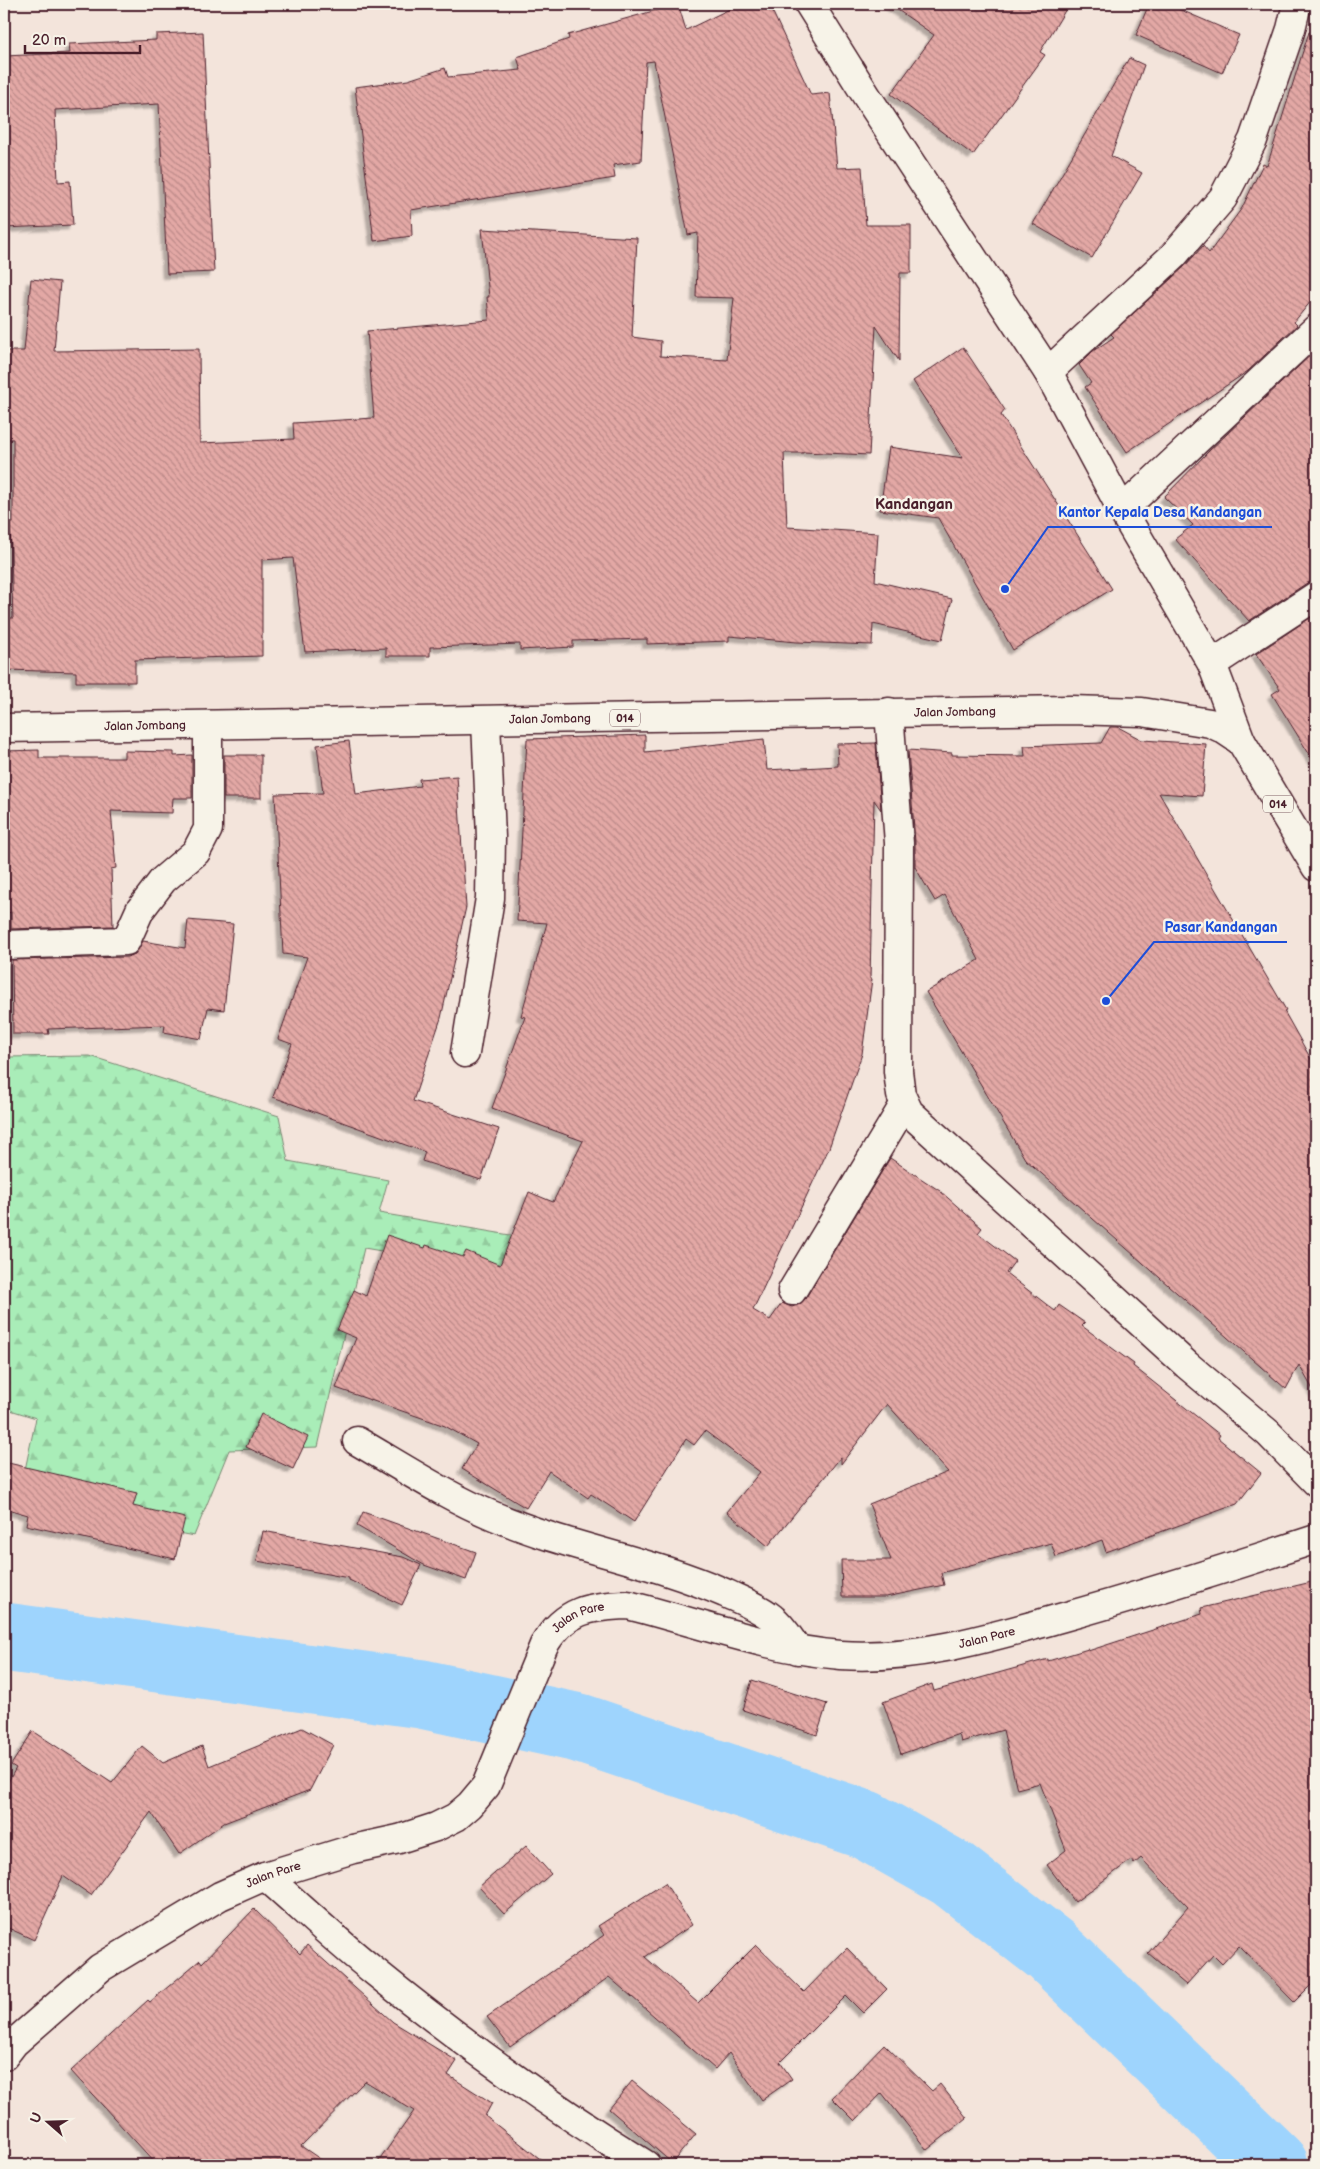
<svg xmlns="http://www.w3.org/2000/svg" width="1320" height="2169" font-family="'Balsamiq Sans',sans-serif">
<defs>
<pattern id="forest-firs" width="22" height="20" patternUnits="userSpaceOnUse" patternTransform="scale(1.25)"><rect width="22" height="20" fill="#a9edb8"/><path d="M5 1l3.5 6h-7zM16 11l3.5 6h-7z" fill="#93cb9e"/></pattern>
<pattern id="building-back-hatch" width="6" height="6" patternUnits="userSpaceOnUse" patternTransform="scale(1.25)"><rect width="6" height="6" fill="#e3a8a5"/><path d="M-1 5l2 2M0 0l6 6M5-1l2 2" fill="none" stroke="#ba8887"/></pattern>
<filter id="shadow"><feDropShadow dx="-4.5" dy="4.5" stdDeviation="1" flood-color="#0004"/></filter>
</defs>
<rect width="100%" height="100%" fill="#f3e4db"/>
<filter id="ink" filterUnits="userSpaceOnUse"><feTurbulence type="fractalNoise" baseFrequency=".02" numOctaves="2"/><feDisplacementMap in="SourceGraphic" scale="10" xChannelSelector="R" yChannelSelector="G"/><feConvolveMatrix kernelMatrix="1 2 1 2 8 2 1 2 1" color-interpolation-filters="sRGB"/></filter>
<g filter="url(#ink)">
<!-- forest -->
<polygon fill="url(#forest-firs)" stroke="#7a8672" points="90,1056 279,1116 288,1161 388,1180 379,1213 516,1236 508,1273 364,1248 318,1447 229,1450 194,1536 18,1503 36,1418 4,1408 4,1057"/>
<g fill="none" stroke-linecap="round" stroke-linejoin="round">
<!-- river -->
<polyline stroke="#9ed4fd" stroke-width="69" points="4,1637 422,1694 579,1728 866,1825 953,1874 1052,1951 1274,2165"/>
</g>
<!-- building -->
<g fill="url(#building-back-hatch)" stroke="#4a1f2b" filter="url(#shadow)">
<polygon points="678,4 686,30 740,4 769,4 811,95 830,93 837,168 862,167 866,225 911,225 911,273 900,273 899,361 876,326 869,455 803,452 803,453 784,453 787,527 878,533 875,581 952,599 942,640 873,624 872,645 797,642 729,636 729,641 647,644 647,639 573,641 573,647 520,650 520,644 430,647 430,656 386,656 386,648 305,652 293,558 262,560 262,656 135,660 135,682 76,682 76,672 6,670 8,618 13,618 10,523 13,523 13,439 4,439 4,351 24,351 31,279 60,282 54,351 199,349 200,443 294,439 293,423 374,418 367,331 489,320 487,297 489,297 482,229 637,238 632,337 661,341 660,356 727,360 734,298 696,297 698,233 688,235 654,61 646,62 641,161 613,165 615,178 411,210 412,236 374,241 355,87 408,80 445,68 448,77 521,70 517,57 569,39 568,35"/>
<polygon points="889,4 1069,4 1040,52 1045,55 973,155 891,94 934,35"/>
<polygon points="1149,4 1167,4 1239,35 1222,73 1136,35"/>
<polygon points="203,32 214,272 167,274 159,104 55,110 58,182 70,181 73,225 4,228 4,56 70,53 69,44 156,40 156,34"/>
<polygon points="1309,32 1316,33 1316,295 1294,322 1297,325 1248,371 1127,452 1085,387 1091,383 1079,365 1093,351 1114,337 1111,334 1184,267 1203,246 1209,253 1242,208 1263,164 1267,166"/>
<polygon points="1129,58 1144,65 1111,156 1142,173 1092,258 1033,224"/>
<polygon points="963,347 1005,410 1001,415 1112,589 1013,650 938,518 880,510 889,447 963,458 913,381"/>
<polygon points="1316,350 1316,581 1307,583 1249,621 1175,539 1193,525 1164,497 1209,451"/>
<polygon points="1316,614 1316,765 1272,694 1280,689 1256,654"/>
<polygon points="1110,727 1118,727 1142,740 1206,744 1202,796 1159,793 1286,1010 1284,1011 1316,1068 1316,1395 1299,1365 1286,1389 1025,1159 926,992 979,960 945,895 935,901 915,867 915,842 908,750 952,753 952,755 1025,756 1024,746 1101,743"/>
<polygon points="645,735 645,752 764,739 767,770 838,766 837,744 876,743 881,810 874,800 870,979 872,979 862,1054 829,1148 753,1310 770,1320 782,1303 792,1307 800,1304 805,1299 890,1158 940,1191 982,1228 978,1233 1015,1261 1006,1273 1055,1311 1059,1305 1085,1323 1082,1326 1134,1364 1133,1366 1220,1435 1218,1438 1261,1473 1237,1504 1106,1552 1102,1540 1056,1557 1051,1543 941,1573 944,1585 886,1597 842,1597 841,1560 891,1560 869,1504 948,1472 887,1404 841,1464 841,1457 768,1546 727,1512 760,1472 705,1431 694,1445 686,1439 634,1522 591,1494 588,1498 549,1471 526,1508 462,1469 477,1444 445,1426 336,1388 356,1338 337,1330 354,1290 366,1296 387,1235 425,1248 426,1245 463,1257 466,1251 500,1265 529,1192 553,1202 583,1141 492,1108 525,1017 521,1016 547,923 517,921 527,739"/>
<polygon points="349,741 356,794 420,786 419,779 457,776 466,907 441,1018 413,1101 499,1129 481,1180 422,1161 425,1152 273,1097 292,1044 278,1039 307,957 283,954 275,794 323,793 317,745"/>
<polygon points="39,750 39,758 124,758 124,751 174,752 174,756 192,755 192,798 173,798 172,813 111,811 116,868 111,869 113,926 11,929 11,912 8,913 4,827 4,751"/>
<rect x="224" y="755" width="37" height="43"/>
<polygon points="188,920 233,924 224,1010 208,1008 201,1039 164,1032 165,1025 48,1029 49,1034 13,1034 12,960 127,957 135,954 143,941 185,948"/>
<polygon points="261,1414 308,1437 293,1469 246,1447"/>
<polygon points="4,1462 137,1493 133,1506 185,1518 175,1559 26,1525 28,1515 4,1508"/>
<polygon points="363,1512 476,1552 466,1580 424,1565 357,1526"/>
<polygon points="263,1531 403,1557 421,1565 402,1605 349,1580 349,1578 257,1561"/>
<polygon points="1316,1581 1316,1980 1294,2002 1239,1946 1222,1964 1213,1955 1186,1985 1148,1953 1188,1907 1141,1858 1134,1864 1131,1860 1075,1902 1047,1865 1066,1850 1040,1783 1017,1789 1003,1730 961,1742 959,1734 901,1754 883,1702 932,1684 934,1691 1048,1659 1048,1661 1088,1649 1088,1651 1202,1614 1201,1608"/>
<polygon points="752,1680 827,1704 817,1735 743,1710"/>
<polygon points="302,1728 333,1745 310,1790 224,1823 179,1854 151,1812 91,1895 63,1876 34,1940 4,1926 4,1789 16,1768 11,1765 33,1731 112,1783 142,1746 163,1763 202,1746 209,1766"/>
<polygon points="526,1846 551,1874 504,1914 479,1887"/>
<polygon points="665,1883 692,1925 645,1957 698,2003 756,1945 804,1992 847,1948 887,1989 863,2013 846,1996 780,2062 792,2079 762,2100 729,2053 715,2069 609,1977 510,2047 487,2017 604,1935 598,1926"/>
<polygon points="254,1909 300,1954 307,1945 393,2022 457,2061 448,2075 492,2103 485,2116 548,2165 376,2165 414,2111 365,2081 301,2146 329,2165 157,2165 71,2071 148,2000 150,2002 200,1960 202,1963"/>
<polygon points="884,2044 932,2091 940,2084 967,2118 927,2150 882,2093 855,2121 832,2098"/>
<polygon points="632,2081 696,2134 672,2163 609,2109"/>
</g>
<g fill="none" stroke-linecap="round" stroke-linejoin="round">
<!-- street casing -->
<g stroke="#4a1f2b" stroke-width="31">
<g id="street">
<polyline points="1048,372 1173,256 1223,198 1253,140 1291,29 1297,4"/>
<polyline points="1122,510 1316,329"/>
<polyline points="1212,664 1316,596"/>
<polyline points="889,712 899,843 898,1071 901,1095 909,1112 1187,1365 1268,1433 1316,1482"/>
<polyline points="4,945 126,941 140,910 163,880 196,852 208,829 208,725"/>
<polyline points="465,1053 490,898 491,837 486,721"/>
<polyline points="792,1291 904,1105"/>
<path d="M357 1441C402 1467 446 1496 494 1516 569 1548 650 1560 725 1593 740 1600 759 1607 772 1618 783 1626 790 1639 798 1650"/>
<path d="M265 1876C301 1907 336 1941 374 1971 460 2041 552 2107 646 2165"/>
<path id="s1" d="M4 2056 14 2043 100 1968 220 1896 265 1876 353 1849 399 1839 436 1827 456 1817 470 1805 486 1786 544 1645C565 1610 589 1606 628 1605 699 1623 768 1649 841 1655 915 1660 989 1638 1060 1618 1146 1594 1231 1567 1316 1539"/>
</g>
</g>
<!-- secondary casing -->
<g stroke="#4a1f2b" stroke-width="31">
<polyline id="secondary" points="809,4 866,95 1048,372 1122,510 1212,664 1241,741"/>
</g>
<!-- primary casing -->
<g stroke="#4a1f2b" stroke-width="31">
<g id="primary">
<path id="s2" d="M4 728 1070 710 1142 712 1210 723 1223 729 1241 741 1316 867"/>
</g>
</g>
<!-- street -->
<use href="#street" stroke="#f7f3e8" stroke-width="28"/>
<!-- secondary -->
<use href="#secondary" stroke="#f7f3e8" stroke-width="28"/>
<!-- primary -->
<use href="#primary" stroke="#f7f3e8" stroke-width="28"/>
</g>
</g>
<g text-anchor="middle" stroke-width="5" stroke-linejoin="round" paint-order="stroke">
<!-- shield labels -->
<g fill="#f7f3e8" stroke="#7e5f64" stroke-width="1">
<rect x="610" y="709.5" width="30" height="17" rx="4"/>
<rect x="1263" y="795.5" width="30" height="17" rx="4"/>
</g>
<g font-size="11" font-weight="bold" fill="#4a1f2b">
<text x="625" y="722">014</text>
<text x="1278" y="808">014</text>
</g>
<!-- street labels -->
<g font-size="12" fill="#4a1f2b" stroke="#f7f3e8">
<text dy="4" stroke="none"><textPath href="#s2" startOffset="951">Jalan Jombang</textPath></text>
<text dy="4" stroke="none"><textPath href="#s2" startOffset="546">Jalan Jombang</textPath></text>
<text dy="4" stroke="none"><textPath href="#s2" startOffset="141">Jalan Jombang</textPath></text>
<text dy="4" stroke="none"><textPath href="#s1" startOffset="762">Jalan Pare</textPath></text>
<text dy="4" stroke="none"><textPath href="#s1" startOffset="1181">Jalan Pare</textPath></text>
<text dy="4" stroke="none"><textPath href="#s1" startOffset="328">Jalan Pare</textPath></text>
</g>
<!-- quarter labels -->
<g font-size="15" font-weight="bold" fill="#4a1f2b" stroke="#f7f3e8">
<text x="914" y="509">Kandangan</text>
</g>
</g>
<!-- callouts -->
<path fill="none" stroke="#1d4ed8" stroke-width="2" d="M1005 589L1048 527H1272M1106 1001L1154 942H1287"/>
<g fill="#1d4ed8" stroke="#f7f3e8" stroke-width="2">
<circle cx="1005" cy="589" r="5"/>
<circle cx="1106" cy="1001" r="5"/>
</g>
<g font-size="14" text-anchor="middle" font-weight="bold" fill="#1d4ed8" stroke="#f7f3e8" stroke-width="5" stroke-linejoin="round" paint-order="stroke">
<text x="1160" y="517">Kantor Kepala Desa Kandangan</text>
<text x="1221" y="932">Pasar Kandangan</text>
</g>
<!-- margin -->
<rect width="1320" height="2169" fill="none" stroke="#f7f3e8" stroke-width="20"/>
<rect x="10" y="10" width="1300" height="2149" fill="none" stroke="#4a1f2b" stroke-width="2" filter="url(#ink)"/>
<!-- north arrow -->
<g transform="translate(48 2122) rotate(290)" stroke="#f7f3e8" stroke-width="4" paint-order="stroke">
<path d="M0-4L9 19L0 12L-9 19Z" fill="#4a1f2b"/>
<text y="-8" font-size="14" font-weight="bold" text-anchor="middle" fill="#4a1f2b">U</text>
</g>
<!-- scale -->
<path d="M25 45v8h115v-8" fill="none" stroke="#4a1f2b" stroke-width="2.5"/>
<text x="32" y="45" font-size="15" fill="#4a1f2b" stroke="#f7f3e8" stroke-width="4" paint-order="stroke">20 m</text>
</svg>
